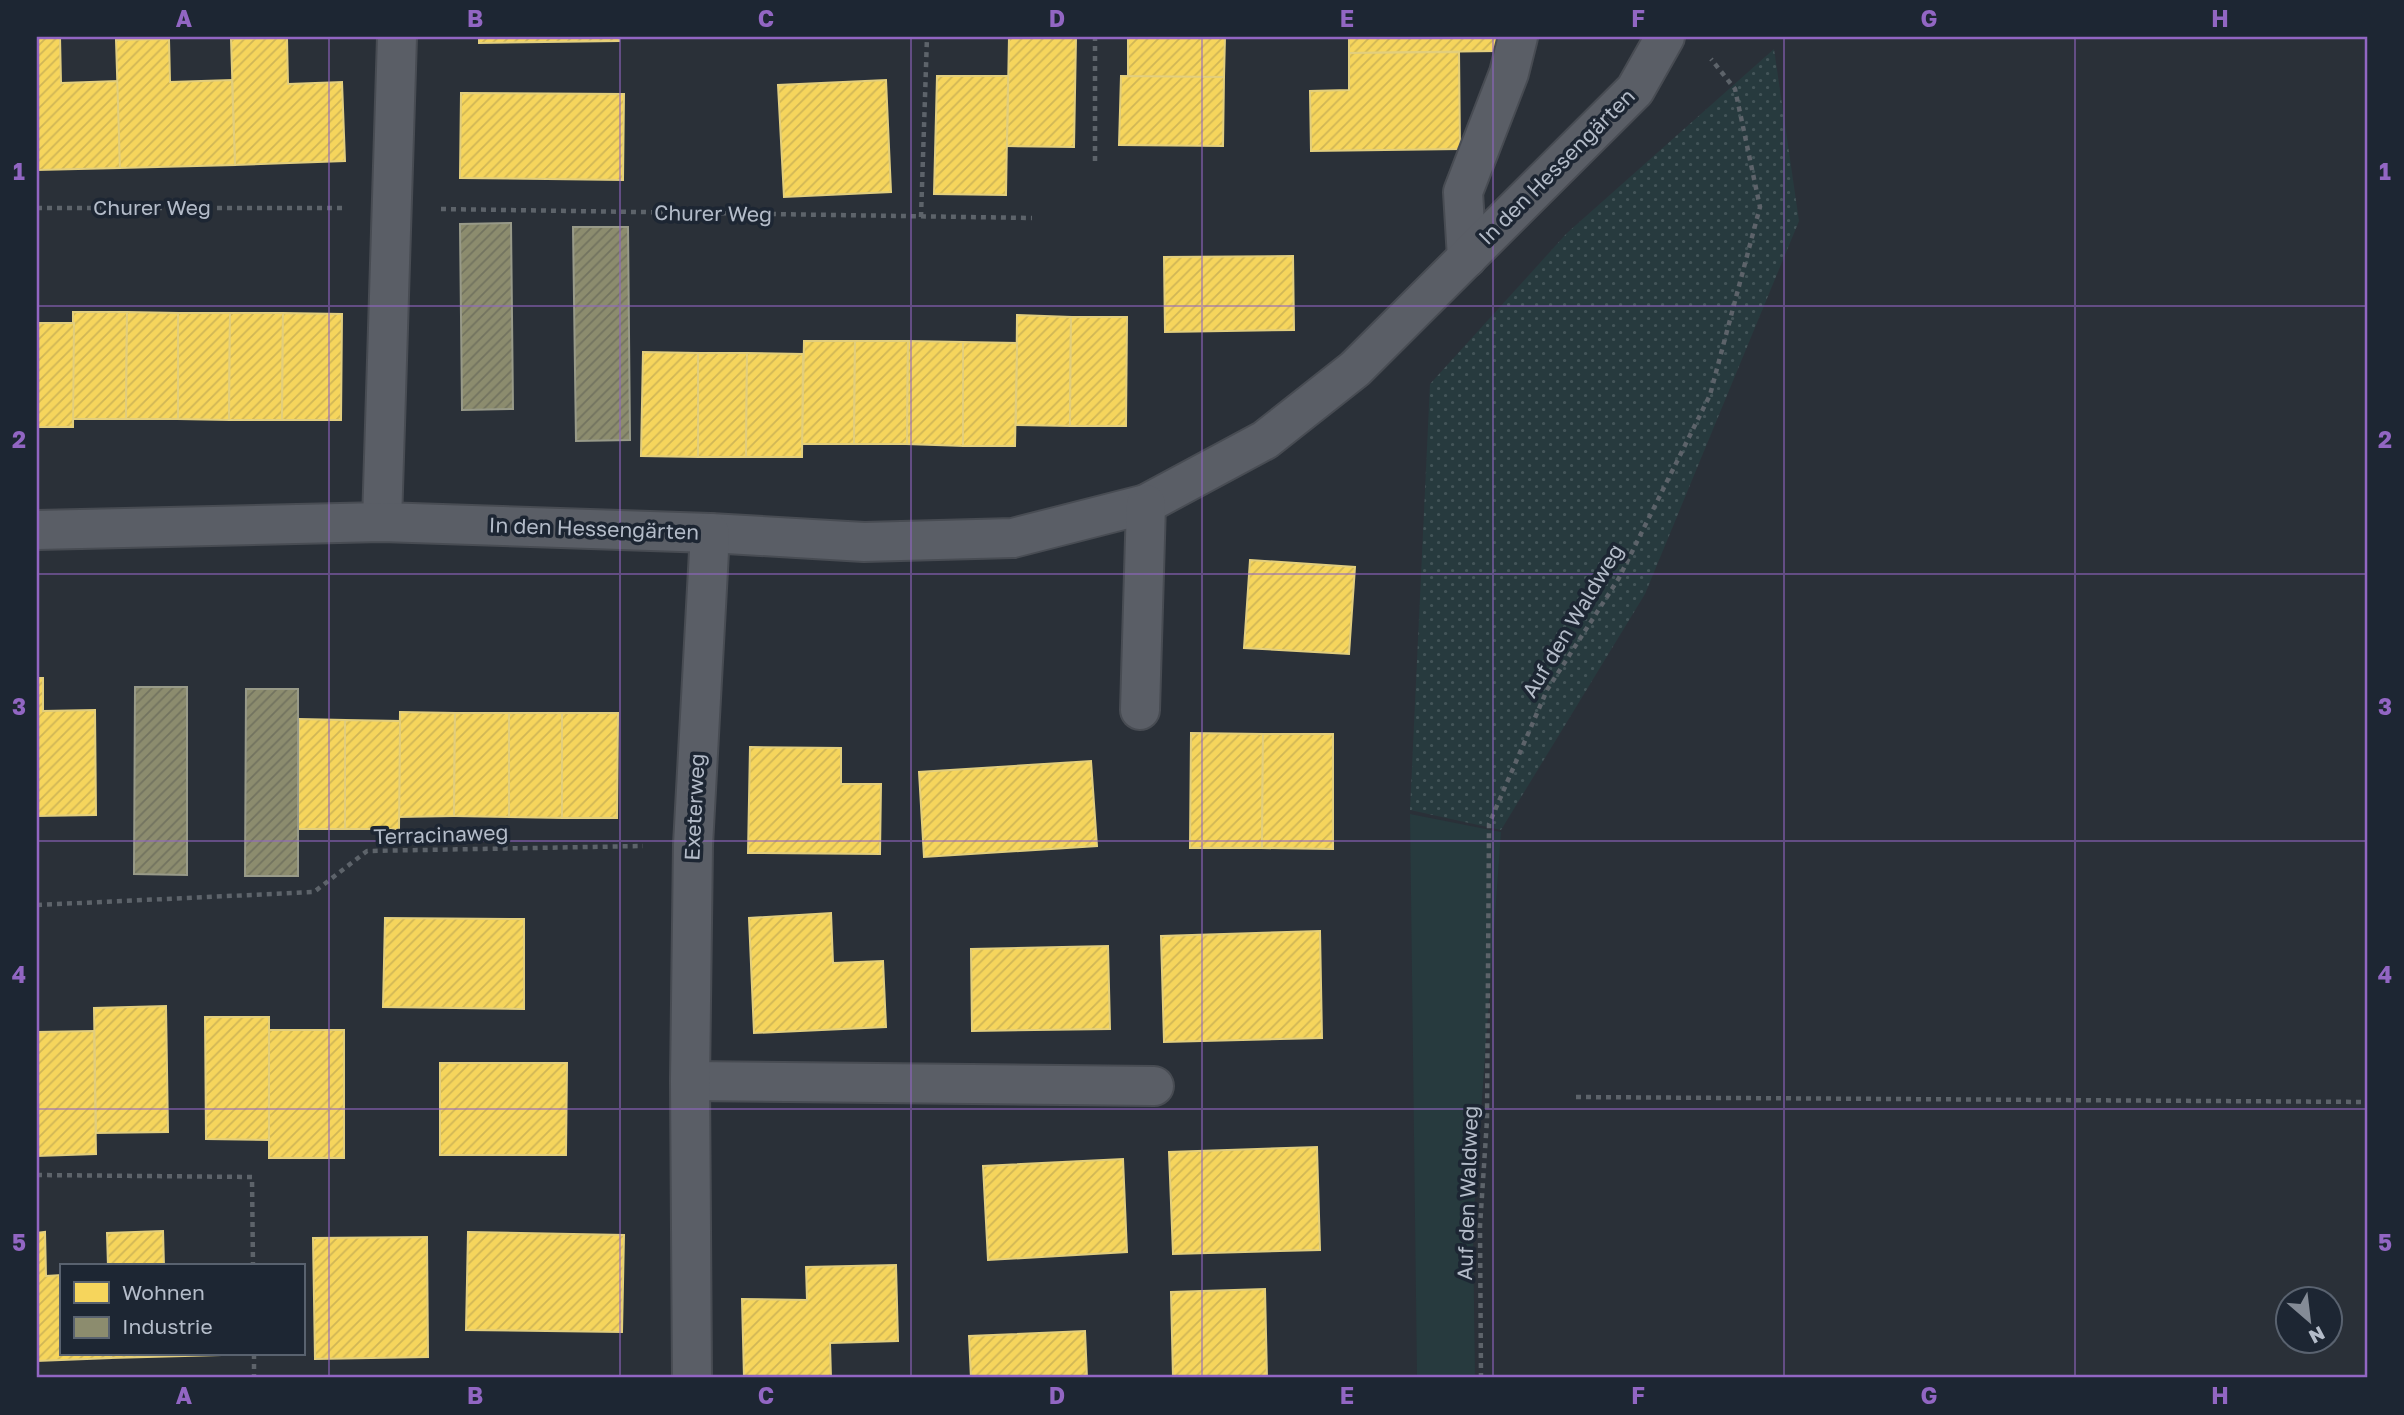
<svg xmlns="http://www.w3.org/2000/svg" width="2404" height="1415" font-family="'Golos Text',sans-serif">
<defs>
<pattern id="park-dots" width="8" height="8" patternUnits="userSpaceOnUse" patternTransform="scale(1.75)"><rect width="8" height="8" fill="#273a3e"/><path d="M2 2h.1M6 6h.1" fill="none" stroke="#445559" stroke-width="1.8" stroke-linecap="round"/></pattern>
<pattern id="homes-hatch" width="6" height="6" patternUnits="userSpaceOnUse" patternTransform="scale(1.75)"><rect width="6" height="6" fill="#f6d55c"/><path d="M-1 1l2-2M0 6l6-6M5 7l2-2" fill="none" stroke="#d0b656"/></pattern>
<pattern id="industry-hatch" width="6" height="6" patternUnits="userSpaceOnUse" patternTransform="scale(1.75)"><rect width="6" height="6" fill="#8c8c6e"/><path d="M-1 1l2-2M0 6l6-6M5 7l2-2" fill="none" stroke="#72735f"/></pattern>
</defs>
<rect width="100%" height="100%" fill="#2a3038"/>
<!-- green -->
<polygon fill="#273a3e" points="1410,814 1501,832 1473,1225 1475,1378 1417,1378"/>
<!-- park -->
<polygon fill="url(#park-dots)" points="1774,49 1799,221 1645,594 1501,830 1410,810 1430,384 1567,233"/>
<!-- homes -->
<g fill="url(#homes-hatch)" stroke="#e2ce7d" stroke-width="2">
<polygon points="60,37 61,83 118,81 120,168 37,170 37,38"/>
<polygon points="479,37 619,37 619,41 479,43"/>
<polygon points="1009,37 1076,38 1074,147 1007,146"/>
<polygon points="1128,37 1225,37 1224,77 1128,77"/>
<polygon points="1349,37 1497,37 1497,51 1349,53"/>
<polygon points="287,38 288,84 342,82 345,161 235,165 231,39"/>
<polygon points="169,39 170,82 232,80 235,165 120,168 116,40"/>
<polygon points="1459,52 1460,149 1311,151 1310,91 1349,90 1349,53"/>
<polygon points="937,76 1008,76 1006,195 934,194"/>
<polygon points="1121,76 1224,77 1223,146 1119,145"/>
<polygon points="886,80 891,192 784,197 778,85"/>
<polygon points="461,93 624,94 623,180 460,178"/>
<polygon points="1293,256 1294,330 1165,332 1164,257"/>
<polygon points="73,312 127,312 126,419 73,419"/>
<polygon points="127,312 178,313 178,419 126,419"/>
<polygon points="178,313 230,313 229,420 178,419"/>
<polygon points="230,313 283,313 282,420 229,420"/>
<polygon points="283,313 342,314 341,420 282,420"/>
<polygon points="1017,315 1071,317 1070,426 1016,425"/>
<polygon points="1071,317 1127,317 1126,426 1070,426"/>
<polygon points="37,323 74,323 73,427 37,427"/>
<polygon points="804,341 855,341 854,444 802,444"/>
<polygon points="855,341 908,341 907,444 854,444"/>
<polygon points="908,341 963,342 963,446 907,444"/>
<polygon points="963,342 1017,343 1015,446 963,446"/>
<polygon points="643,352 698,353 698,457 641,456"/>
<polygon points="698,353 747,353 746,457 698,457"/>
<polygon points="747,353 803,354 802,457 746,457"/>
<polygon points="1250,560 1355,567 1349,654 1244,648"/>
<polygon points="37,678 43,678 43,711 95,710 96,815 37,816"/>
<polygon points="400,712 455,713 454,816 399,817"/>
<polygon points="455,713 509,713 509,817 454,816"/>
<polygon points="509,713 562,713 562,818 509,817"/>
<polygon points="562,713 618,713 617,818 562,818"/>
<polygon points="299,719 345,720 345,829 298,829"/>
<polygon points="345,720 400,721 399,829 345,829"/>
<polygon points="1191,733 1263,734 1262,848 1190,848"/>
<polygon points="1263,734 1333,734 1333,849 1262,848"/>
<polygon points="750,747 841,748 841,784 881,784 880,854 748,853"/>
<polygon points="1091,761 1097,846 924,857 919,772"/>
<polygon points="831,913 833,963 883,961 886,1027 754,1033 749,918"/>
<polygon points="385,918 524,919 524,1009 383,1007"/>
<polygon points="1320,931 1322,1038 1164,1042 1161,936"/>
<polygon points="1108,946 1110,1029 972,1031 971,949"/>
<polygon points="166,1006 168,1132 96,1133 94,1008"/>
<polygon points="205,1017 269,1017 269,1140 206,1139"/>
<rect x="269" y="1030" width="75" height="128"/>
<polygon points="94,1031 96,1154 37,1156 37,1032"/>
<polygon points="440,1063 567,1063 566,1155 440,1155"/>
<polygon points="1317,1147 1320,1250 1173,1254 1169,1152"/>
<polygon points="1123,1159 1127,1252 988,1260 983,1166"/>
<polygon points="163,1231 164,1266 108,1266 107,1233"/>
<polygon points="45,1232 46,1276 61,1275 61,1354 111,1354 111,1358 37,1361 37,1233"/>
<polygon points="468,1232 624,1235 622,1332 466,1330"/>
<polygon points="427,1237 428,1357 315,1359 313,1238"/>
<polygon points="896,1265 898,1341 830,1343 831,1378 744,1378 742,1299 807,1300 806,1267"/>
<polygon points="1265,1289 1267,1378 1173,1378 1171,1292"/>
<polygon points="1085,1331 1087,1378 971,1378 969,1336"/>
<polygon points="111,1354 221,1354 221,1355 111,1358"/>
</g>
<!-- industry -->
<g fill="url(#industry-hatch)" stroke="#989a89" stroke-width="2">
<polygon points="511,223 513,409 462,410 460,224"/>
<polygon points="573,227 628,227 630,440 576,441"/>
<polygon points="135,687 187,687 187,875 134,874"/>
<polygon points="246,689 298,689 298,876 245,876"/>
</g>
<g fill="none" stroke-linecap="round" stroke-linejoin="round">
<!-- street casing -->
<g stroke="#484c53" stroke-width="42">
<g id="street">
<polyline points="1467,258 1463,192 1509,73 1518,37"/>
<polyline points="382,522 397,37"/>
<polyline points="37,530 382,522 710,533 864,542 1013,538 1146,504 1265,440 1355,369 1635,90 1665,37"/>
<polyline points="1140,710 1146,504"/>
<polyline points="690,1081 1154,1086"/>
<polyline points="692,1378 690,1081 693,845 710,533"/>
</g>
</g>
<!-- path -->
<g stroke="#5d636a" stroke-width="4.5" stroke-dasharray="5 5" stroke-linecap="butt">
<polyline points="1095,161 1095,37"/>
<polyline points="37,208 342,208"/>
<polyline points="441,209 1032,218"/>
<polyline points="921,217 927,37"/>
<polyline points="37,905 314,892 367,851 643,846"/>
<polyline points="1576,1097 2367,1102"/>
<polyline points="37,1175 252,1177 253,1266"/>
<polyline points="254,1354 254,1378"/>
<polyline points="1481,1378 1480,1226 1487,1120 1489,824 1547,690 1619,578 1710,395 1760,207 1735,89 1711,59"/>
</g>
<!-- street -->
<use href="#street" stroke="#5a5e66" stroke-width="38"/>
</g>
<!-- grid -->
<path fill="none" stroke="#9266c3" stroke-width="2" stroke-opacity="0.55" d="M329 37V1378M620 37V1378M911 37V1378M1202 37V1378M1493 37V1378M1784 37V1378M2075 37V1378M37 306H2367M37 574H2367M37 841H2367M37 1109H2367"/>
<g text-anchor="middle" stroke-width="7" stroke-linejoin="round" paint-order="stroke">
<!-- street labels -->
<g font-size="21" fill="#b4bcc9" stroke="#1d2633">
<text transform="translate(1557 167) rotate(-45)" y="7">In den Hessengärten</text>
<text x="152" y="215">Churer Weg</text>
<text transform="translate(713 214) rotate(1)" y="7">Churer Weg</text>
<text transform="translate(594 529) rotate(2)" y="7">In den Hessengärten</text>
<text transform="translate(1573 621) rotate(-59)" y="7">Auf den Waldweg</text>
<text transform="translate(695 807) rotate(-87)" y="7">Exeterweg</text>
<text transform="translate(441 835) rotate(-2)" y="7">Terracinaweg</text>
<text transform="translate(1468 1193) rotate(-88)" y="7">Auf den Waldweg</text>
</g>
</g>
<!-- border -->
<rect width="2404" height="1415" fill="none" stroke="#1d2633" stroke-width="77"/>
<!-- legend -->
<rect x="60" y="1264" width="245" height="91" fill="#1d2633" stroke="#59626f" stroke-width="2"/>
<rect x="74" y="1282" width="35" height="21" fill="#f6d55c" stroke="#59626f" stroke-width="2"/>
<text x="122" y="1300" font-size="21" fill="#b4bcc9">Wohnen</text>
<rect x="74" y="1317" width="35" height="21" fill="#8c8c6e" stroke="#59626f" stroke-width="2"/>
<text x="122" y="1334" font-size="21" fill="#b4bcc9">Industrie</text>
<!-- north arrow -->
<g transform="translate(2309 1320) rotate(152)"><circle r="33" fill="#1d2633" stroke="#59626f" stroke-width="2"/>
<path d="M0-5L12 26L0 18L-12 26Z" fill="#848b96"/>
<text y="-10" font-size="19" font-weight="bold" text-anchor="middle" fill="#b4bcc9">N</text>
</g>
<rect x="38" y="38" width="2328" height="1338" fill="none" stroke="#9266c3" stroke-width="2.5"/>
<g font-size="23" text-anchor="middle" font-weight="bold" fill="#9266c3">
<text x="184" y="27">A</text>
<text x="475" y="27">B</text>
<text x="766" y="27">C</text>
<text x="1057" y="27">D</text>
<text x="1347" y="27">E</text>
<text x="1638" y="27">F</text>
<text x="1929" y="27">G</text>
<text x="2220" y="27">H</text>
<text x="19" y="180">1</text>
<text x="2385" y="180">1</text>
<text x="19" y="448">2</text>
<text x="2385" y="448">2</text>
<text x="19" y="715">3</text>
<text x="2385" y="715">3</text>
<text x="19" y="983">4</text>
<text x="2385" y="983">4</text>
<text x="19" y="1251">5</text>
<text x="2385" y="1251">5</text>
<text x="184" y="1404">A</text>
<text x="475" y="1404">B</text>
<text x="766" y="1404">C</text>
<text x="1057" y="1404">D</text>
<text x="1347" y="1404">E</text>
<text x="1638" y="1404">F</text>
<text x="1929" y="1404">G</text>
<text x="2220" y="1404">H</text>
</g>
</svg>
